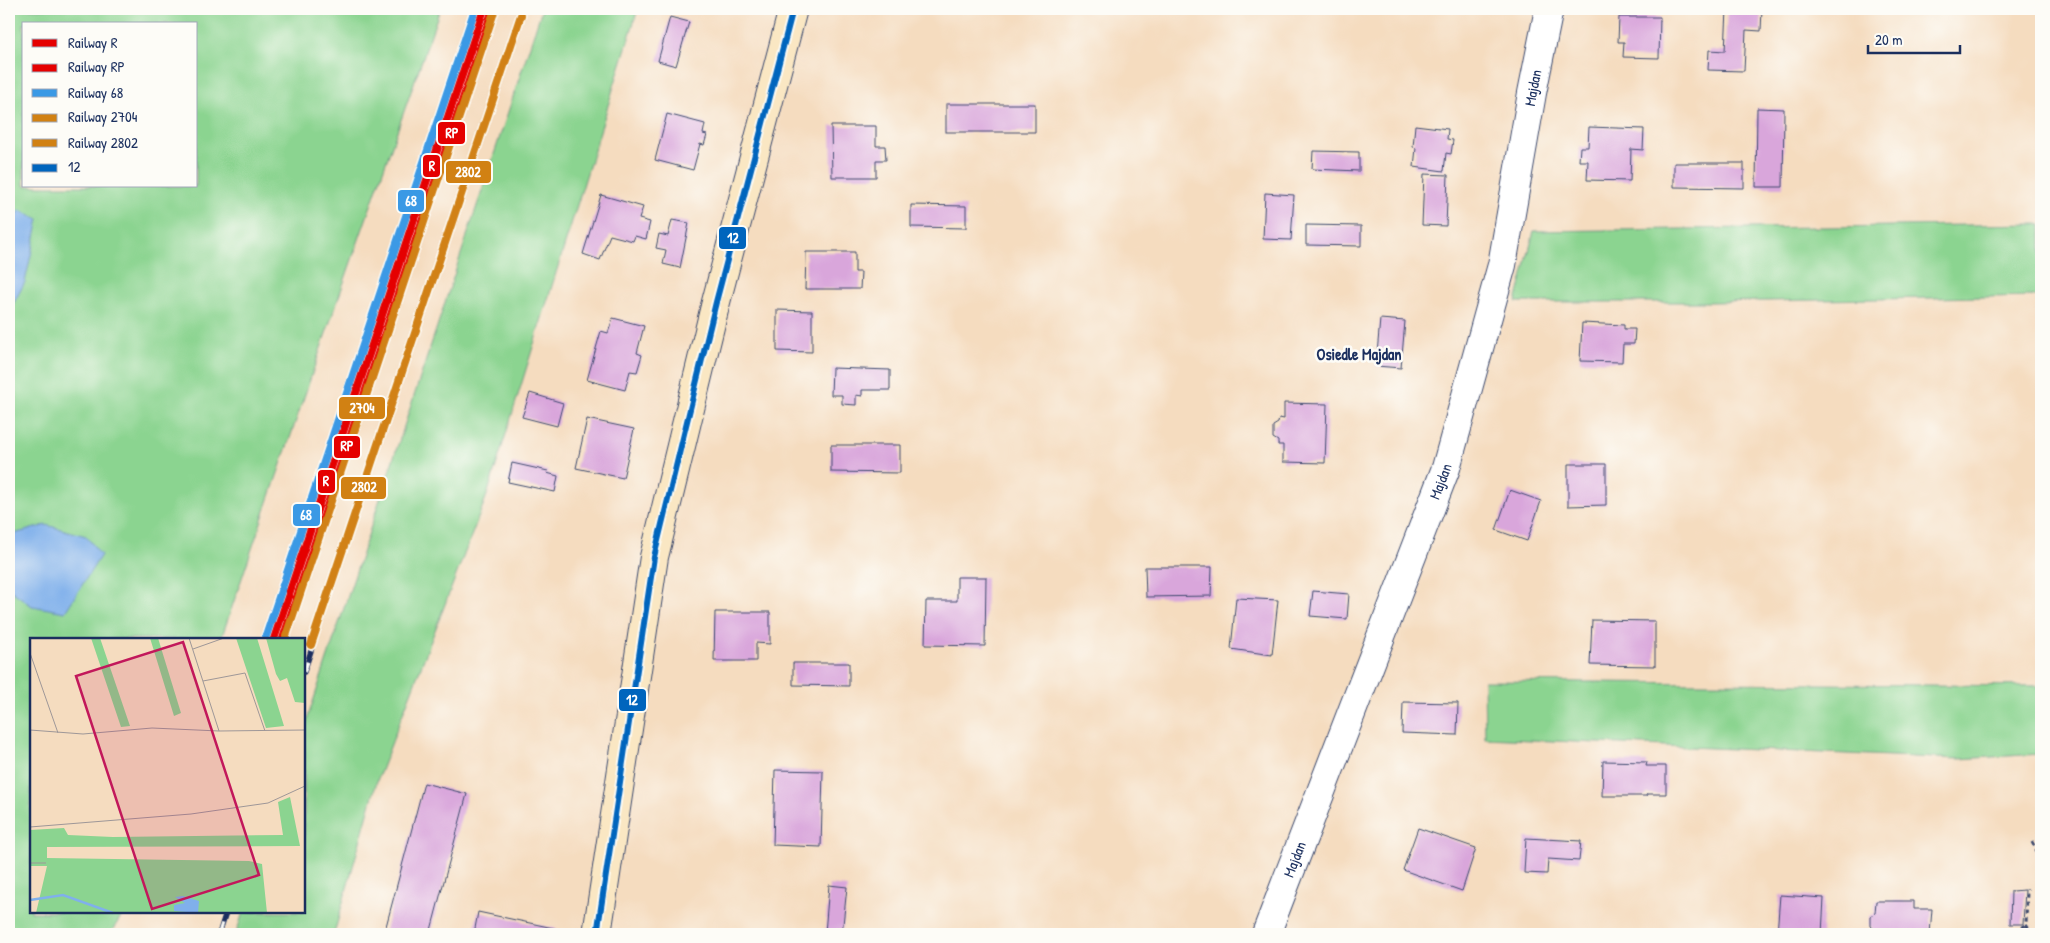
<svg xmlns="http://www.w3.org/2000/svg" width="2050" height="943" font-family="'Patrick Hand',sans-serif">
<rect width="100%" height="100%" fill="#fdfcf7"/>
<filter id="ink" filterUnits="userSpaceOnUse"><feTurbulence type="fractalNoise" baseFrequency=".02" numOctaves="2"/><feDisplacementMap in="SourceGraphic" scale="10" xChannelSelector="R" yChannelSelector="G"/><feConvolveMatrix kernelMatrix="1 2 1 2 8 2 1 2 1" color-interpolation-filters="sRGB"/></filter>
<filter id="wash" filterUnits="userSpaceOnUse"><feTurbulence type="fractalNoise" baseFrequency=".0096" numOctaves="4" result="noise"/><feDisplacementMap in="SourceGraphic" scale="20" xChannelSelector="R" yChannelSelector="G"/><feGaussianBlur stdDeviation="1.12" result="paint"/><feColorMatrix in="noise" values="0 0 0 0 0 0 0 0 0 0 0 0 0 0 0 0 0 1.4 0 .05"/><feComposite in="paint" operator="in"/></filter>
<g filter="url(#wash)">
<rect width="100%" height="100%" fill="#f5dcbf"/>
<!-- green -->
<g fill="#8bd490" stroke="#538277" fill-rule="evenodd">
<path d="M9 9H440L324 339 221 639H31V912H124L110 934H9ZM24 24H196V186H24Z"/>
<polygon points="542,9 638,9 487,495 377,781 334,934 236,934 243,912 304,912 304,729"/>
<polygon points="2041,224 2041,296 1712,302 1516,302 1534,231"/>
<polygon points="1484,681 2041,686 2041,754 1959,759 1485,738"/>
</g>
<!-- water -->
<g fill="#80b0eb" stroke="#4e70a4">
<polygon points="19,210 39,219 25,282 9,312 9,227"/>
<polygon points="46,525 86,536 101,555 65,612 32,606 9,589 9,553 14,534"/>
</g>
<g id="blocks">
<!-- building -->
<g fill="#d9a6db">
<polygon points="1727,9 1762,9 1761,31 1746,30 1744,71 1708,70 1709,50 1725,51"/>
<polygon points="670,17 689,22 676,66 658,61"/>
<polygon points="1619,17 1660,17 1659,58 1623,57 1624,42 1618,42"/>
<rect x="946" y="104" width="89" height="28"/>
<polygon points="1757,108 1784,109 1783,187 1756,187"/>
<polygon points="667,114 705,124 703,134 707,135 704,145 700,144 693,170 655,160"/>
<polygon points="1415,125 1448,129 1447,139 1453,140 1451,154 1446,153 1444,171 1414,167 1416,148 1413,147"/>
<polygon points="831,126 876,126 876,146 885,146 886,160 876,160 876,177 832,177"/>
<polygon points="1589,127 1644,129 1643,150 1631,149 1630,181 1587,180 1588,161 1579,161 1580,147 1588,147"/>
<polygon points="1313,151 1359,152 1359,171 1312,169"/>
<polygon points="1674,163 1744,163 1744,188 1674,187"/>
<polygon points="1424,174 1448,175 1446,226 1422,225"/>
<polygon points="1265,193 1294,195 1291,240 1263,239"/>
<polygon points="601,195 643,207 639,219 650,222 646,239 635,236 633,241 610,235 600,260 583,254"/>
<polygon points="911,205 966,206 966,228 911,227"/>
<polygon points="672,220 689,223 680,268 663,264 666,250 656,248 659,234 668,236"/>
<polygon points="1306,225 1361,226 1361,246 1306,245"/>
<polygon points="806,252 855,252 855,272 861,272 860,289 805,289"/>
<polygon points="777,310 812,311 812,352 777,351"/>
<polygon points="613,318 644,326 637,353 642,355 637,372 630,371 625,390 587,380 601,331 608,333"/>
<polygon points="1380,319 1405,321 1401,368 1376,366"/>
<polygon points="1582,323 1624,325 1624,329 1635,329 1634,344 1623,344 1622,362 1580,361"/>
<polygon points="832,368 890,370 890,390 862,390 862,396 856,395 856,405 842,404 842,395 831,395"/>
<polygon points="530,393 563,403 557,426 522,417"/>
<polygon points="1284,403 1327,404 1325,463 1283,462 1283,445 1278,445 1278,441 1273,438 1273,426 1278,423 1279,418 1284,419"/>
<polygon points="587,419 634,429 623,478 576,468"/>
<polygon points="831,445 900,445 900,473 831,472"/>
<polygon points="512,463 548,471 547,473 558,476 555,492 508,482"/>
<polygon points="1568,464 1606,464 1606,505 1568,506"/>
<polygon points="1510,490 1541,501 1527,541 1496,530"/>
<polygon points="1145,567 1212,567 1211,596 1146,597"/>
<polygon points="957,577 986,577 985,646 925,645 926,601 957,601"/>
<polygon points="1313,591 1349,594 1347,619 1310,616"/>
<polygon points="1236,598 1278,600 1272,655 1231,649"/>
<polygon points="715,612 770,612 770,644 756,643 756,661 714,661"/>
<polygon points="1592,620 1655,621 1655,666 1590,665"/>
<polygon points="793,663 849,663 849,686 793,685"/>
<polygon points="1403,702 1458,703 1457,735 1402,733"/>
<polygon points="1603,761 1647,762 1646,766 1666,766 1666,794 1647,794 1646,796 1602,796"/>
<polygon points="775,770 823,771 821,847 773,845"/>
<polygon points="424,783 467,794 430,934 384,934"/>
<polygon points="1418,828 1476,848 1462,891 1403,870"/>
<polygon points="1526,838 1581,841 1579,861 1548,859 1547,874 1524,873"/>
<polygon points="829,885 847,887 842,934 825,933"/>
<polygon points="2025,890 2023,924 2010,924 2011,891"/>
<polygon points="1780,895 1824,898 1822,934 1777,934"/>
<polygon points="1876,901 1914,901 1914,909 1932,909 1930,934 1874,934 1874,930 1870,926 1870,916 1875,913"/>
<polygon points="478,912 558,929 556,934 474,934"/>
</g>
</g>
</g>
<g filter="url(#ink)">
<use href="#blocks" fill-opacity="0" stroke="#3c496d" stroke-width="1"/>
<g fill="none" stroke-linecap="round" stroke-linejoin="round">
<!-- street casing -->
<g stroke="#3c496d" stroke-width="30">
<g id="street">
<path id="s1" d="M1266 934 1446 468 1502 265 1532 93 1549 9"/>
</g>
</g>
<!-- secondary casing -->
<g stroke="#3c496d" stroke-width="30">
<polyline id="secondary" points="597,934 654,557 716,302 793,9"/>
</g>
<!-- path -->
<g stroke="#3c496d" stroke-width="3" stroke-dasharray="4 4" stroke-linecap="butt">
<polyline points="2032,842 2041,859"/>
<polyline points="2026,925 2033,934"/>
<polyline points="2018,934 2020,929 2026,925 2027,889"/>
</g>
<!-- street -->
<use href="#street" stroke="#fff" stroke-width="28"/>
<!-- secondary -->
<use href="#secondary" stroke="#fae7c3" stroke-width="28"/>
<!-- rail casing -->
<g stroke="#1b2f5e" stroke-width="5.5">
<g id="rail">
<polyline points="304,672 524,9"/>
<polyline points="219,934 226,912"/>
</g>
</g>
<!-- rail -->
<use href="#rail" stroke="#fdfcf7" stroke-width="4" stroke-dasharray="11" stroke-linecap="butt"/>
<!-- bus-1 casing -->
<g stroke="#fdfcf7" stroke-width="10">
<polyline id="bus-1" points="597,934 654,557 716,302 793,9"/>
</g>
<!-- bus-1 -->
<use href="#bus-1" stroke="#0065bd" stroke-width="6"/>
<!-- rail-1 casing -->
<g stroke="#fdfcf7" stroke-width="11">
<polyline id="rail-1" points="274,639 484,9"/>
</g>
<!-- rail-2 casing -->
<g stroke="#fdfcf7" stroke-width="11">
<polyline id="rail-2" points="283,639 492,12"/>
</g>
<!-- rail-3 casing -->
<g stroke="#fdfcf7" stroke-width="11">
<polyline id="rail-3" points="266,636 475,9"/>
</g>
<!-- rail-4 casing -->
<g stroke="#fdfcf7" stroke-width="11">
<polyline id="rail-4" points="286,636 495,9"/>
</g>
<!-- rail-5 casing -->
<g stroke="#fdfcf7" stroke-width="11">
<polyline id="rail-5" points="311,645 521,15"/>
</g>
<!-- rail-1 -->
<use href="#rail-1" stroke="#e50000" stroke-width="8"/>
<!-- rail-2 -->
<use href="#rail-2" stroke="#e50000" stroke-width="8"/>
<!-- rail-3 -->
<use href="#rail-3" stroke="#3a99e5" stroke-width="8"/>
<!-- rail-4 -->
<use href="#rail-4" stroke="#d18113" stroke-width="8"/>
<!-- rail-5 -->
<use href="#rail-5" stroke="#d18113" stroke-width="8"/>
</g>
</g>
<g text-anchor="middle" stroke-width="5" stroke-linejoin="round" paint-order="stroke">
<!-- street labels -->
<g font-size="15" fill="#1b2f5e" stroke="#fdfcf7">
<text dy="5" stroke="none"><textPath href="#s1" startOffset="890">Majdan</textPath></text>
<text dy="5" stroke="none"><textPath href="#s1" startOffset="485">Majdan</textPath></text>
<text dy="5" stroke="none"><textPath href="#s1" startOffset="80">Majdan</textPath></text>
</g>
<!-- neighbourhood labels -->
<g font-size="16" font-weight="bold" fill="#1b2f5e" stroke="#fdfcf7">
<text x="1359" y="360">Osiedle Majdan</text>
</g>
</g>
<!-- overview -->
<g transform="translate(30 638)">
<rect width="275" height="275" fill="#f5dcbf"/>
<path d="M61 0H70L100 88 91 89ZM120 0H128L151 75 144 78ZM206 0H227L254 88 236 90ZM236 0H275V65L265 64 257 40 250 43 246 36ZM260 159 270 208 17 209V220L219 223 232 226 237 275H6L17 228H0V192L34 190 38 197 83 199 253 197 248 164Z" fill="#8bd490"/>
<path d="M153 258 169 263 168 275 144 273V267L155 265 145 259Z" fill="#80b0eb"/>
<path fill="none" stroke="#80b0eb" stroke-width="2.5" d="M0 262 33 257 83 275"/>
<path fill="none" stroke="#9e9798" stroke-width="1" d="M159 0 189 93M163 11 194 0M0 15 28 95M173 43 215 35 235 93M0 92 53 96 122 90 189 93 275 92M0 189 161 176 238 165 275 148M0 225H16"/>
<path fill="#c2185b" fill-opacity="0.15" stroke="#c2185b" stroke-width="2.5" d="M153 4 229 237 122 271 46 38Z"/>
<rect width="275" height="275" fill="none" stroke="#1b2f5e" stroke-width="2.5"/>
</g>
<g stroke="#fdfcf7" stroke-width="2">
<rect x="437" y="121" width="29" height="24" rx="5" fill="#e50000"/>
<rect x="422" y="154" width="19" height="24" rx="5" fill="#e50000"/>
<rect x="445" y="160" width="47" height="24" rx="5" fill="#d18113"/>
<rect x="397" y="189" width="28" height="24" rx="5" fill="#3a99e5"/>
<rect x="718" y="226" width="29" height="24" rx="5" fill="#0065bd"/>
<rect x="338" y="396" width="48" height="24" rx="5" fill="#d18113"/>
<rect x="333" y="435" width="28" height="24" rx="5" fill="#e50000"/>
<rect x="317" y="469" width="19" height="25" rx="5" fill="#e50000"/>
<rect x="340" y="476" width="47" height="24" rx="5" fill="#d18113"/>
<rect x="292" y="503" width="29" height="24" rx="5" fill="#3a99e5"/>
<rect x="618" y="688" width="29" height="24" rx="5" fill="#0065bd"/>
</g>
<g font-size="14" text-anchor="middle" font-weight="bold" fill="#fff">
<text x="452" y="138">RP</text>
<text x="432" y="171">R</text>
<text x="468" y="177">2802</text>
<text x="411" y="206">68</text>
<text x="733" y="243">12</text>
<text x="362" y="413">2704</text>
<text x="347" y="451">RP</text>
<text x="326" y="486">R</text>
<text x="364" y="492">2802</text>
<text x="306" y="520">68</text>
<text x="632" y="705">12</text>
</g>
<!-- margin -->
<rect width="2050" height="943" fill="none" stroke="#fdfcf7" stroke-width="30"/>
<!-- legend -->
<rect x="22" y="22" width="175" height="165" fill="#fdfcf7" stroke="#a3aaba"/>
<rect x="32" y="39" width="25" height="8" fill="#e50000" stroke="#a3aaba"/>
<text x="68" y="48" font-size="15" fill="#1b2f5e">Railway R</text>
<rect x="32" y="64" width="25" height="8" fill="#e50000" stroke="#a3aaba"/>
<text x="68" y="72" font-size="15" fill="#1b2f5e">Railway RP</text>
<rect x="32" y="89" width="25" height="8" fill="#3a99e5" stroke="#a3aaba"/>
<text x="68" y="98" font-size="15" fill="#1b2f5e">Railway 68</text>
<rect x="32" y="114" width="25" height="8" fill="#d18113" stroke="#a3aaba"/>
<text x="68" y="122" font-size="15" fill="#1b2f5e">Railway 2704</text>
<rect x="32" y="139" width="25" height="8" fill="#d18113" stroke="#a3aaba"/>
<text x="68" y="148" font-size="15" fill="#1b2f5e">Railway 2802</text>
<rect x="32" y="164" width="25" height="8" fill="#0065bd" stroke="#a3aaba"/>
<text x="68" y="172" font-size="15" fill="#1b2f5e">12</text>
<!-- scale -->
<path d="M1868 45v8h92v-8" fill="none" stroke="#1b2f5e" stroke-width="2.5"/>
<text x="1875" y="45" font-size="15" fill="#1b2f5e" stroke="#fdfcf7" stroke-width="4" paint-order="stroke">20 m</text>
</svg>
